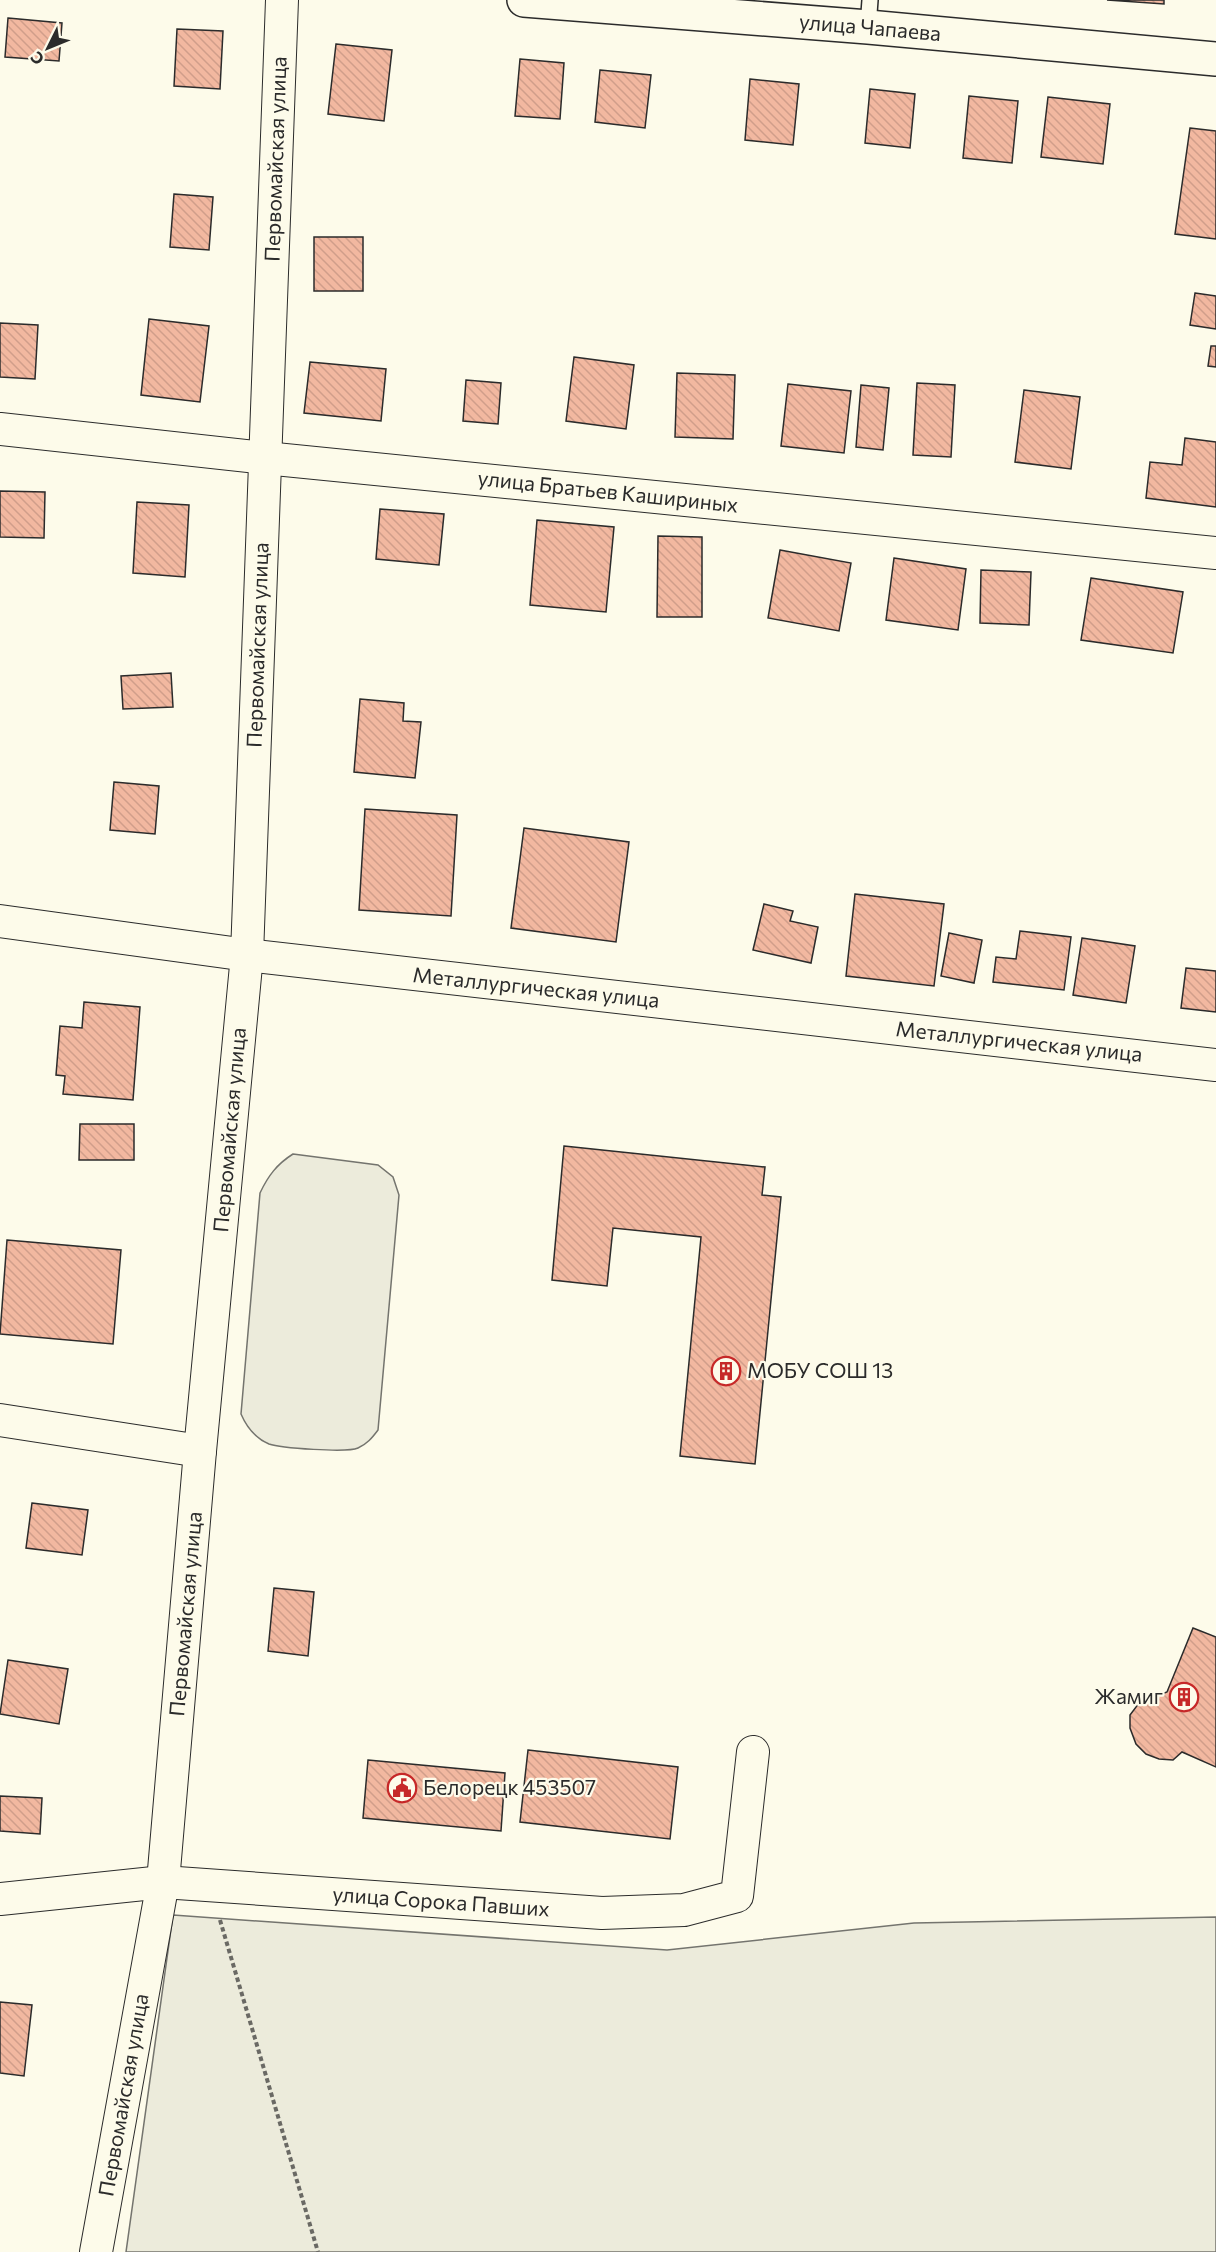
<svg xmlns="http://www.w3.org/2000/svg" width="1216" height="2252" font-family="Commissioner,sans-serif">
<defs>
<pattern id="building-back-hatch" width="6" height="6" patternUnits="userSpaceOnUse" patternTransform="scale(1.5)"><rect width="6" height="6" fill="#f2b8a0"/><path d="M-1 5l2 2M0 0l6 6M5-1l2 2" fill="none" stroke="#d09e8a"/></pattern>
</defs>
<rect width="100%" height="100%" fill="#fdfbea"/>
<!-- green -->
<g fill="#ecebdb" stroke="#74746e" stroke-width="1.5">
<path d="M293 1154 378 1165 393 1177 399 1195 378 1430C372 1438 367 1444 358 1448 347 1453 280 1448 269 1444 255 1438 247 1428 241 1414L260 1193C268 1176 277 1164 293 1154Z"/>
<polygon points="173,1915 667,1950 914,1923 1216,1917 1216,2252 126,2252"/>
</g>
<!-- building -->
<g fill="url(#building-back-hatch)" stroke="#2b2b2b" stroke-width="1.5">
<polygon points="1107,0 1164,0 1164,4"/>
<polygon points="8,18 62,23 59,61 5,57"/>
<polygon points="177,29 223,31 220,89 174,86"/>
<polygon points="336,44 392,50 384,121 328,114"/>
<polygon points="520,59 564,63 560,119 515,116"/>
<polygon points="600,70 651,75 645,128 595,122"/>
<polygon points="750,79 799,84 793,145 745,140"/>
<polygon points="870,89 915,94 910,148 865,143"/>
<polygon points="969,96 1018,101 1012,163 963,158"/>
<polygon points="1048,97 1110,104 1103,164 1041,157"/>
<polygon points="1190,128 1216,131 1216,239 1175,234"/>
<polygon points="174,194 213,197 209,250 170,247"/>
<rect x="314" y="237" width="49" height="54"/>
<polygon points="1195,293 1216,296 1216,329 1190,325"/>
<polygon points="149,319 209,326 200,402 141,395"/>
<polygon points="0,323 38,325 35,379 0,377"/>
<polygon points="1211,346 1216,346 1216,367 1208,366"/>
<polygon points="574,357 634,365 626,429 566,421"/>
<polygon points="310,362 386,369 381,421 304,413"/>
<polygon points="677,373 735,375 733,439 675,437"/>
<polygon points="466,380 501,383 498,424 463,421"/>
<polygon points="917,383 955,385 951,457 913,455"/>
<polygon points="788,384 851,391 844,453 781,446"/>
<polygon points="861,385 889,388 883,450 856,447"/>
<polygon points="1024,390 1080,397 1071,469 1015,462"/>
<polygon points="1185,438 1216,442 1216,507 1146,498 1150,462 1182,465"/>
<polygon points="0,491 45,492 44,538 0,537"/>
<polygon points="137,502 189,505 185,577 133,573"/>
<polygon points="380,509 444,514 439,565 376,559"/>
<polygon points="537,520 614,527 606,612 530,605"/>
<polygon points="658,536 702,537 702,617 657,617"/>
<polygon points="780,550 851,563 839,631 768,618"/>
<polygon points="894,558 966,569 958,630 886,620"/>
<polygon points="981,570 1031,572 1029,625 980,623"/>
<polygon points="1091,578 1183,592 1173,653 1081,640"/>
<polygon points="171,673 173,707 123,709 121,676"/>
<polygon points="360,699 404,703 403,721 421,722 415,778 354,772"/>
<polygon points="114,782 159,786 155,834 110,830"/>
<polygon points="365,809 457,815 451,916 359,910"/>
<polygon points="524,828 629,842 616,942 511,928"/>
<polygon points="855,894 944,904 934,986 846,976"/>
<polygon points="764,904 793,911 790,921 818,927 811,963 753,950"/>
<polygon points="1020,931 1071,937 1064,990 993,982 996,957 1016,959"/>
<polygon points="949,933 982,940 974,983 941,976"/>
<polygon points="1082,938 1135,946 1126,1003 1073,995"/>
<polygon points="1186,968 1216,971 1216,1012 1181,1008"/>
<polygon points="84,1002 140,1007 133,1100 63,1094 65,1076 56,1075 60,1026 82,1028"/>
<polygon points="80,1124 134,1124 134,1160 79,1160"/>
<polygon points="564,1146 765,1167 762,1195 781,1197 755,1464 680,1456 701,1237 613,1228 607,1286 552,1280"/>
<polygon points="7,1240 121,1250 113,1344 0,1334"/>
<polygon points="32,1503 88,1510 82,1555 26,1548"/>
<polygon points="274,1588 314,1592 308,1656 268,1651"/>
<polygon points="1193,1628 1216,1637 1216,1767 1182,1752 1173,1760 1159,1759 1146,1754 1136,1744 1130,1728 1130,1715 1139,1703 1167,1692"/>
<polygon points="8,1660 68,1669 59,1724 0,1714"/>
<polygon points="528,1750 678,1767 670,1839 520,1822"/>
<polygon points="368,1760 505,1773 501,1831 363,1818"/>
<polygon points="0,1796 42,1798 40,1834 0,1831"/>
<polygon points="0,2002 32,2005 24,2076 0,2073"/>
</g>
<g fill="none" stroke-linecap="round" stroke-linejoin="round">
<!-- service casing -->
<g stroke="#2b2b2b" stroke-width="18">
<polyline id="service" points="868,27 870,0"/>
</g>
<!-- minor casing -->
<g stroke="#2b2b2b" stroke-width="34">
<g id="minor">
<polyline points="0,429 265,458 1216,553"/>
<polyline points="0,921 247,955 1216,1065"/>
<polyline points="0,1420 200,1451"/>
<polyline points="0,1899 163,1882 602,1913 684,1910 737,1896 753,1752"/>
<polyline points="96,2252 163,1882 200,1451 247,955 282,0"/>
</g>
</g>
<!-- tertiary casing -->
<g stroke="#2b2b2b" stroke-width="36">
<polyline id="tertiary" points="524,0 868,27 1216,59"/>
</g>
<!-- path -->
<polyline stroke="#6a6964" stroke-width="4" stroke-dasharray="4.5 3" stroke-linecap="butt" points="220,1920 318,2252"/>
<!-- service -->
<use href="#service" stroke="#fdfbea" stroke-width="15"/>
<!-- minor -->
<use href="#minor" stroke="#fdfbea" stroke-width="32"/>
<!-- tertiary -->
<use href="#tertiary" stroke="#fdfbea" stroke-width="33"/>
</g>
<!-- icons -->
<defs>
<g id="building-ring" transform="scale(1.5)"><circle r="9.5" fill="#fdfbea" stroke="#c62828" stroke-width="1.5"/><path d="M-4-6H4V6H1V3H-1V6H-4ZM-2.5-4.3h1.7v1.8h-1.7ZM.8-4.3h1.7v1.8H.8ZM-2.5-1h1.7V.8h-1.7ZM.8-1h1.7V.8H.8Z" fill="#c62828"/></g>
<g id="civic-ring" transform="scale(1.5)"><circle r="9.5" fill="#fdfbea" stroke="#c62828" stroke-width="1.5"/><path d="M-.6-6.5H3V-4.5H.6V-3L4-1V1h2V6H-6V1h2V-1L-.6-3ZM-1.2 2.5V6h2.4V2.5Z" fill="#c62828"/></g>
</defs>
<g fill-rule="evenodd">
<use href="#building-ring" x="726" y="1371"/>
<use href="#building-ring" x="1184" y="1697"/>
<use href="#civic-ring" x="402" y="1788"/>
</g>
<g text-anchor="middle" stroke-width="4.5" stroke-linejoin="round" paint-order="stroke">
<!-- street labels -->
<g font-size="21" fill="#2b2b2b" stroke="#fdfbea">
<text transform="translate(870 28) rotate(5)" y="7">улица Чапаева</text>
<text transform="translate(276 159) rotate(-88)" y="7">Первомайская улица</text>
<text transform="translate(608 492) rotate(6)" y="7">улица Братьев Кашириных</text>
<text transform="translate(258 645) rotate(-88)" y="7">Первомайская улица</text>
<text transform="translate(536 988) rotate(6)" y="7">Металлургическая улица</text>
<text transform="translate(1019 1042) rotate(6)" y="7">Металлургическая улица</text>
<text transform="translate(230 1130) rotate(-85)" y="7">Первомайская улица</text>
<text transform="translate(186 1614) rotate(-85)" y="7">Первомайская улица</text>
<text transform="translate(441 1902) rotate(4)" y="7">улица Сорока Павших</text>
<text transform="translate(124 2095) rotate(-80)" y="7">Первомайская улица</text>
</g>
<!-- poi labels -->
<g font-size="21" fill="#2b2b2b" stroke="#fdfbea" text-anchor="start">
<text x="747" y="1378">МОБУ СОШ 13</text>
<text x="1163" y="1704" text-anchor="end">Жамиг</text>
<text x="423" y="1795">Белорецк 453507</text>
</g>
</g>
<!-- north arrow -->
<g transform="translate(48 48) rotate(227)" stroke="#fdfbea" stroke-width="4.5" paint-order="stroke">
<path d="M0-4.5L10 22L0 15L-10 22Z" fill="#2b2b2b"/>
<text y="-9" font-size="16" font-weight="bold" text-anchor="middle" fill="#2b2b2b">С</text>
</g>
</svg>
